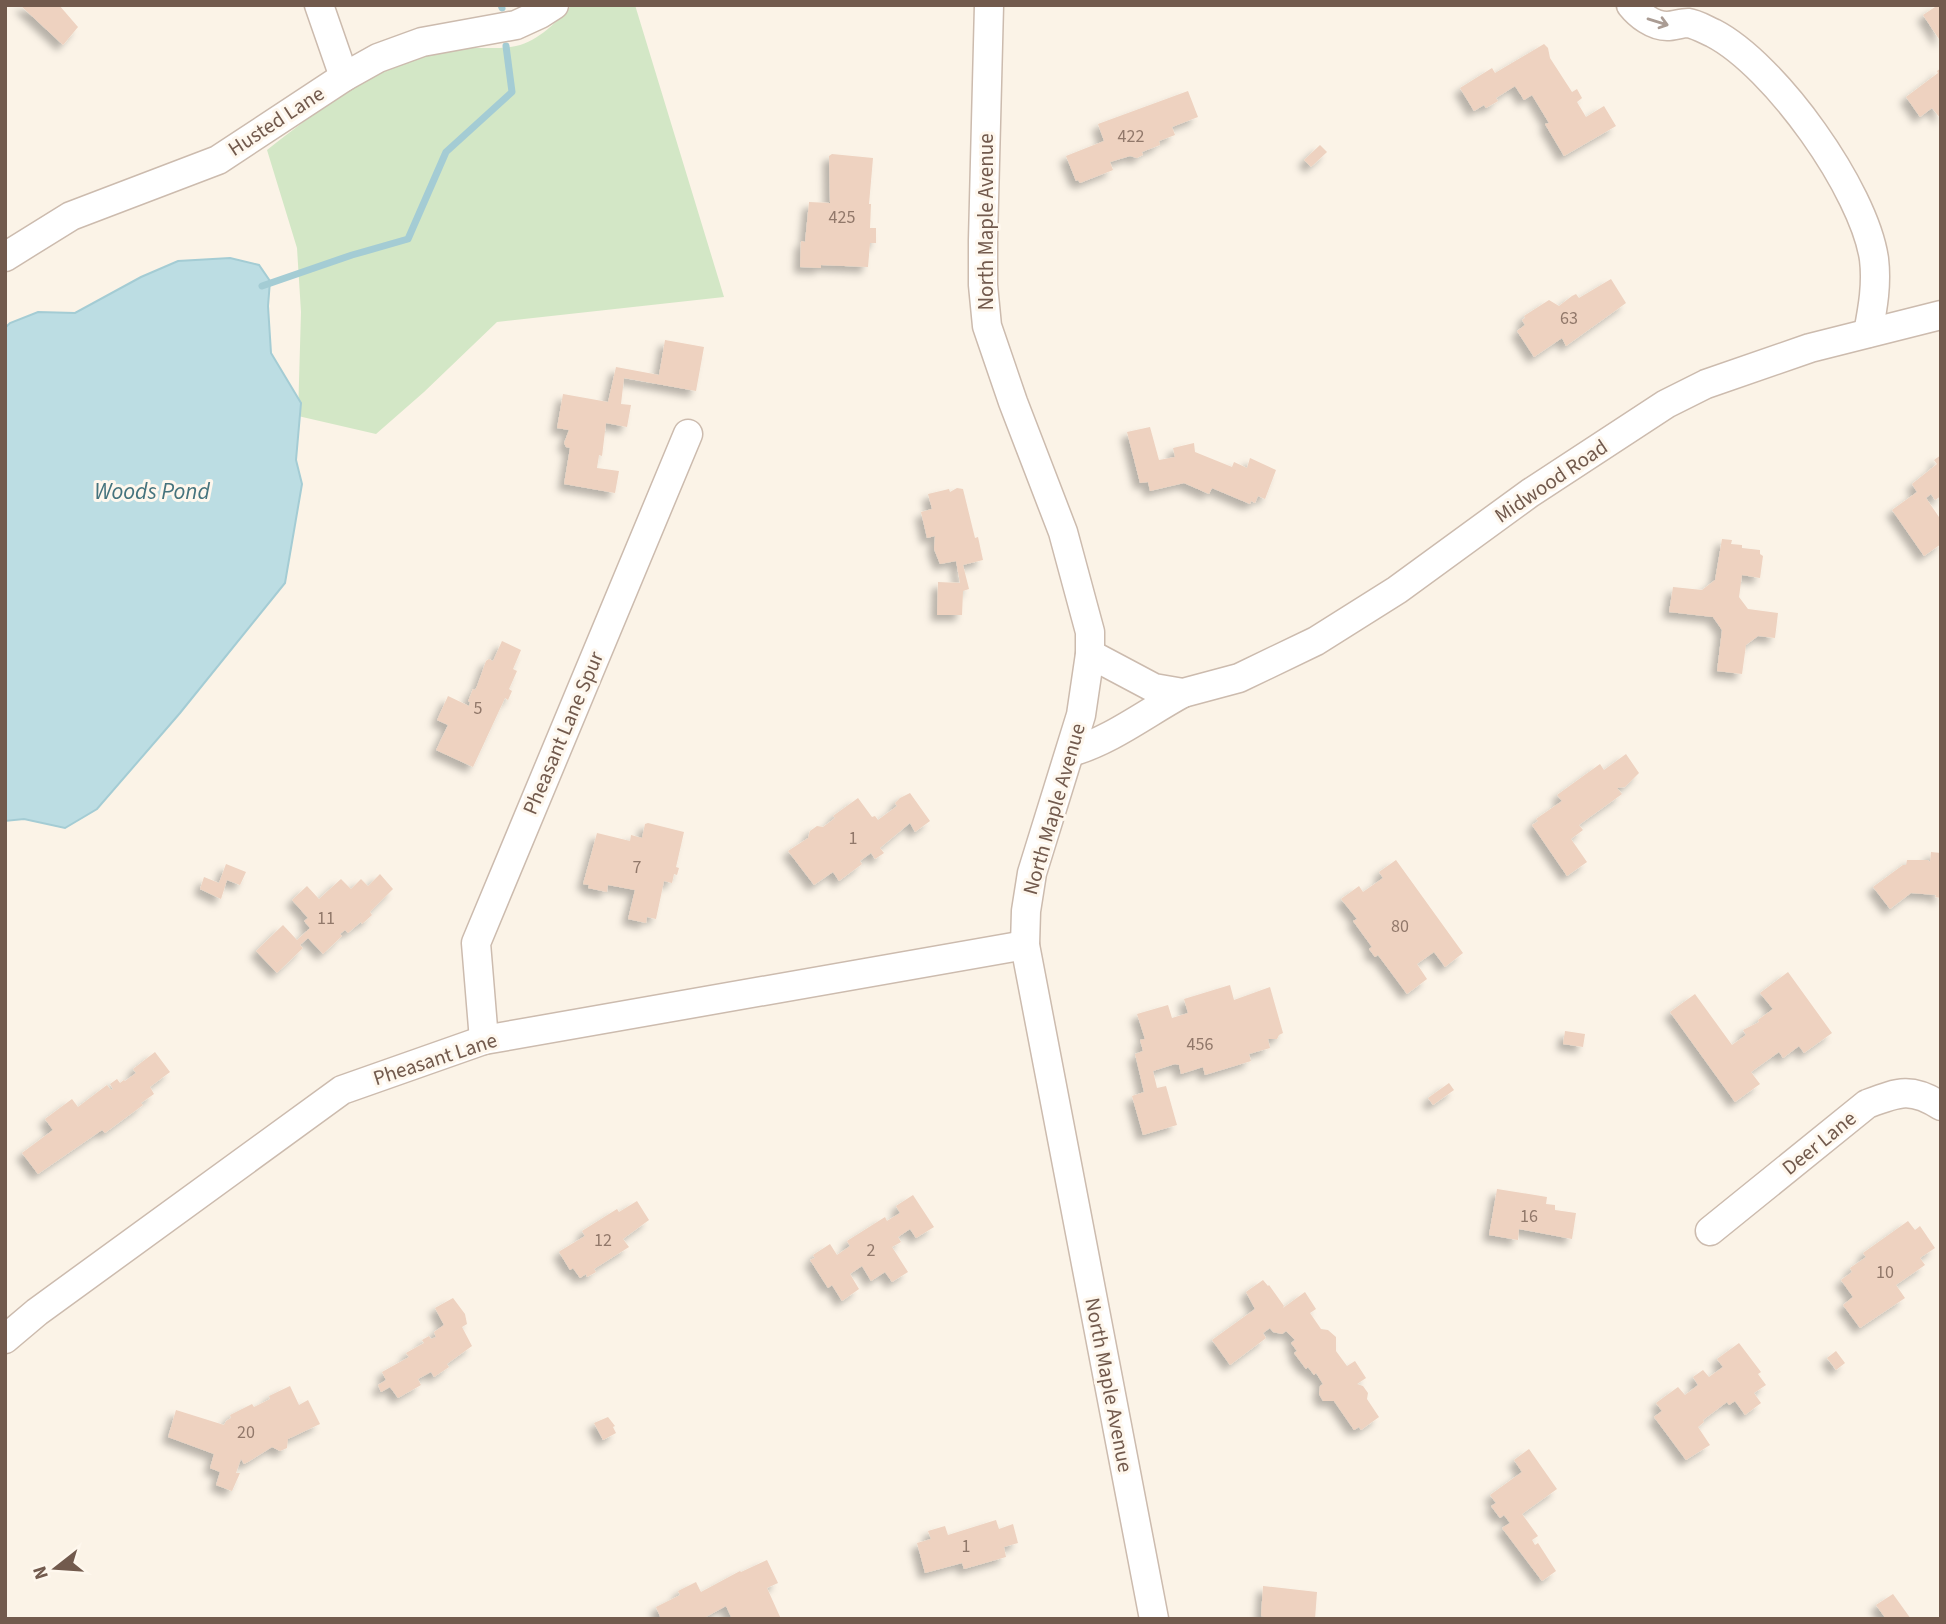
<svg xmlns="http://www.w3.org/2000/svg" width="1946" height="1624" font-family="'Source Sans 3',sans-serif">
<defs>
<filter id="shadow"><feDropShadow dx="-6" dy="6" stdDeviation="3.5" flood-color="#0004"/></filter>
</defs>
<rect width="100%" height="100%" fill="#fbf3e7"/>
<!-- green -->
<path fill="#d3e7c6" d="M572 5H635L724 297 497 322 424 392 376 434 298 416 301 312 297 248 267 150C315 113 362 75 421 54 452 42 484 52 516 46 539 41 557 21 572 5Z"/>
<!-- water -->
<polygon fill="#bcdde3" stroke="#a4ccd4" stroke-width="2" points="230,258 259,265 270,281 268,306 271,353 301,403 296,460 302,484 285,583 180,713 97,809 65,828 24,819 5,821 5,328 10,323 38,312 75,313 141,277 178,261"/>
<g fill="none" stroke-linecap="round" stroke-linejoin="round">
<!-- stream -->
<g stroke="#a4ccd4" stroke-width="7">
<polyline points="501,5 502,8"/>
<polyline points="262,286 352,255 408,239 446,152 512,92 506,46"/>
</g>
</g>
<!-- building -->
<g fill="#eed2c0" filter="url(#shadow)">
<polygon points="20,5 59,5 78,27 63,45"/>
<polygon points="1938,5 1941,10 1941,42 1923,15"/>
<polygon points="1544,44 1548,48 1550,58 1572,92 1577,89 1582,98 1577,102 1586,117 1604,106 1616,126 1564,156 1545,124 1549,123 1532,95 1524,100 1515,86 1496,98 1498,101 1486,108 1484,105 1474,111 1460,88 1492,68 1495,73"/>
<polygon points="1941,68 1941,119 1932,108 1920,117 1906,97 1938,73 1937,71"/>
<polygon points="1188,91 1198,117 1172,127 1175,135 1159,141 1160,145 1142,152 1143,155 1137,158 1130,156 1110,162 1113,170 1080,183 1078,180 1076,181 1066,156 1104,141 1098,124"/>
<polygon points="1320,145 1327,152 1311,167 1304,160"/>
<polygon points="832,154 873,158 869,204 871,204 870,228 876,228 876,243 870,243 868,267 821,265 821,268 800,267 801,241 805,242 809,202 830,203 829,156"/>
<polygon points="1611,279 1626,303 1566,346 1562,338 1534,357 1517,331 1525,325 1522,320 1525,318 1524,316 1549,300 1559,306 1572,296 1576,294 1579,298"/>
<polygon points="665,340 704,347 696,391 624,378 621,404 631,405 627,427 606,423 602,456 599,455 597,468 619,471 615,493 564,484 570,448 566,447 564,443 569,430 557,428 563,394 608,402 616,367 659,375"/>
<polygon points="1150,427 1159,460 1175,457 1173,448 1194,443 1195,452 1232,467 1234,462 1247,468 1250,458 1276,470 1265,499 1258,496 1255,503 1251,501 1250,504 1212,488 1209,494 1184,483 1150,491 1148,482 1140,483 1127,432"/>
<polygon points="1941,455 1941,496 1935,500 1931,494 1926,498 1941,520 1941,544 1924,556 1892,510 1917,492 1912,484 1937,464 1934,460"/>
<polygon points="957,488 963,489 975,538 978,537 983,560 963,565 969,589 963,591 962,615 937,615 938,582 960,583 956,561 940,564 934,549 935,536 927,538 921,512 932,509 928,494 949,489 950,492"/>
<polygon points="1722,539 1732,540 1731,544 1742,545 1742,548 1760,550 1760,554 1763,556 1760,578 1742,575 1739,597 1748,609 1778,613 1775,638 1758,636 1746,645 1742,674 1717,671 1722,630 1713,617 1669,612 1673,587 1702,590 1715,580"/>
<polygon points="502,641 521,650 513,669 517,671 509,689 512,691 508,700 505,698 473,767 436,750 448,725 437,720 448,696 469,706 470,702 468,701 473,689 475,690 477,686 486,661 489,659 493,661"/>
<polygon points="1626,754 1639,773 1625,787 1617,788 1622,794 1579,825 1583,830 1571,839 1587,862 1567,876 1532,825 1538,821 1536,819 1562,801 1557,795 1600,764 1604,770"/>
<polygon points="910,793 930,821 915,832 910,823 880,848 884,853 875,859 871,853 860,861 862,864 839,881 833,872 814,885 788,851 808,838 810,831 817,826 823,827 835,818 833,816 858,798 872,817 875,816 878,820 897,806 895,803 900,798"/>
<polygon points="648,823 684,832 676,867 679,868 677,875 674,874 672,883 664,881 656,919 647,917 646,923 628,919 635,890 608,885 607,892 588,888 589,885 583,884 597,833 630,841 631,835 642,838 645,824"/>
<polygon points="1931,852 1941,853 1941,898 1935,897 1936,895 1911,893 1890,909 1873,887 1903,865 1906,865 1907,860 1928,860 1930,862"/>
<polygon points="1396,860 1463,953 1445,967 1434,952 1417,964 1427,979 1407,994 1378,955 1375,957 1369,949 1372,947 1353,921 1357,919 1341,899 1359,886 1363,892 1383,878 1379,872"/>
<polygon points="226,864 246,872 240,885 227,880 221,899 200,889 204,877 219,883"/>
<polygon points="380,874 393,889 370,912 372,915 362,924 361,922 348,933 345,930 340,934 342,936 323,954 308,938 300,945 303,948 277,973 256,951 283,925 297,940 310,928 304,921 308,918 292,900 307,886 319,899 341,879 351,889 361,879 368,886"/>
<polygon points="1788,972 1832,1033 1804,1053 1799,1046 1783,1058 1779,1052 1751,1072 1760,1084 1735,1102 1670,1012 1695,994 1732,1045 1746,1035 1743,1030 1759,1022 1758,1020 1773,1009 1760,993"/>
<polygon points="1230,985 1234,1000 1270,987 1283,1033 1279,1035 1277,1039 1268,1039 1270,1048 1249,1054 1251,1061 1205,1075 1203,1067 1181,1074 1179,1065 1175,1064 1153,1071 1157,1088 1166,1086 1177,1125 1143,1135 1132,1096 1144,1092 1135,1054 1143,1051 1140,1040 1145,1039 1137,1014 1168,1005 1172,1018 1188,1013 1184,999"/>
<polygon points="1565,1031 1585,1034 1583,1047 1563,1044"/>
<polygon points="155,1052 170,1072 150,1087 154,1094 141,1103 143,1105 105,1133 102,1130 38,1174 22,1153 53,1130 45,1119 72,1099 78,1107 107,1085 111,1090 113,1089 110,1084 117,1079 120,1083 124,1080 125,1081 136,1073 133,1069"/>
<polygon points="1449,1083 1454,1090 1433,1105 1428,1098"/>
<polygon points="1497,1189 1547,1197 1546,1204 1555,1205 1555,1210 1576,1213 1572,1239 1519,1229 1518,1240 1489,1235"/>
<polygon points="913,1195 934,1227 916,1238 910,1229 898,1237 901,1242 892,1247 908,1272 892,1282 885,1272 871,1281 862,1266 850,1274 859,1289 842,1301 832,1285 828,1288 810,1260 815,1258 813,1255 830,1244 837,1255 850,1246 847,1241 885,1217 887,1221 900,1213 896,1206"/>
<polygon points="637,1201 649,1220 623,1239 629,1247 594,1269 596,1272 587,1277 586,1274 580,1278 573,1268 570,1270 559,1252 560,1251 585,1236 582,1231 617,1209 619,1212"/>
<polygon points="1908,1221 1915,1230 1920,1226 1935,1248 1920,1258 1925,1265 1896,1285 1905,1298 1860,1328 1843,1305 1853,1297 1841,1280 1852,1272 1850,1268 1866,1257 1863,1253"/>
<polygon points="1263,1280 1268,1286 1269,1285 1284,1306 1283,1308 1305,1292 1316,1309 1310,1313 1321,1329 1328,1330 1336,1337 1336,1351 1347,1366 1355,1361 1366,1378 1357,1384 1363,1386 1368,1393 1367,1399 1379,1417 1361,1430 1359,1427 1354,1430 1334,1401 1323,1401 1319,1394 1320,1386 1323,1384 1316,1373 1314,1375 1308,1367 1306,1369 1294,1353 1297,1351 1291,1343 1295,1340 1286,1331 1282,1334 1273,1332 1270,1328 1263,1333 1266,1338 1230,1365 1212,1340 1255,1309 1246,1292"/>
<polygon points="453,1298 465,1314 467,1324 462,1327 472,1346 447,1364 449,1367 434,1377 431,1372 418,1379 421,1385 398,1398 390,1387 381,1392 378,1385 386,1380 382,1372 409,1357 406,1353 424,1343 422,1340 429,1336 431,1339 436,1337 434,1332 444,1325 435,1308"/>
<polygon points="1739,1343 1761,1372 1758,1374 1766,1385 1754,1393 1761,1403 1745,1415 1735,1401 1729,1405 1727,1402 1703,1420 1704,1422 1698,1427 1710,1445 1686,1460 1654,1417 1662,1411 1656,1403 1678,1387 1685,1395 1698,1385 1693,1377 1703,1370 1709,1377 1723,1367 1717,1359"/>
<polygon points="1836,1351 1845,1363 1836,1370 1827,1358"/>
<polygon points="290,1386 299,1405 308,1400 320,1424 288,1439 287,1448 280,1451 272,1447 248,1462 244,1464 241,1459 236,1473 240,1473 232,1491 216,1485 220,1472 210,1468 214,1454 168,1437 176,1410 224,1425 226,1421 231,1418 230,1415 252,1404 254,1407 270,1399 269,1396"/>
<polygon points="608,1417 615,1426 613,1427 616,1433 603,1440 594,1423"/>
<polygon points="1529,1449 1557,1489 1522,1514 1538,1536 1532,1540 1535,1545 1538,1543 1556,1571 1542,1581 1502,1528 1510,1523 1504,1515 1500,1518 1491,1506 1496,1503 1490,1495 1522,1472 1514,1460"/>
<polygon points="996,1520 999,1529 1013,1524 1018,1543 1004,1547 1006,1557 964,1569 962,1563 925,1573 917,1543 931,1539 928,1531 945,1526 948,1535"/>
<polygon points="767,1560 778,1583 767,1588 781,1619 732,1619 726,1606 702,1619 661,1619 656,1607 680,1595 678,1591 696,1582 701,1592 740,1571 741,1572"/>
<polygon points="1263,1586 1317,1592 1315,1619 1270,1619 1261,1616"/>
<polygon points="1893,1594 1911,1619 1886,1619 1876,1605"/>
</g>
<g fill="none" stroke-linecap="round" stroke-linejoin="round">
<!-- minor casing -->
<g stroke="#ccbbae" stroke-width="31">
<g id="minor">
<polyline points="319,5 344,77"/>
<polyline points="989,5 983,240 983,285 987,326 1013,402 1063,532 1090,632 1090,654 1081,715 1032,873 1026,911 1025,945 1154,1619"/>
<path d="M1631 5C1639 15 1653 26 1667 26 1674 26 1681 23 1688 23 1696 24 1706 30 1713 33 1775 65 1864 190 1874 259 1877 284 1873 307 1868 333"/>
<polyline points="5,257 71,216 218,160 344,77 378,58 422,42 516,25 540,14 554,5"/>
<polyline points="1090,654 1154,688 1183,693 1239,678 1316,641 1397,590 1530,493 1666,404 1706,384 1810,348 1941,315"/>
<path d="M1071 752C1112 740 1146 713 1183 693"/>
<polyline points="484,1040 476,943 688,434"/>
<path d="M1710 1231 1867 1104C1899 1092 1911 1087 1941 1106"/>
<polyline points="5,1339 37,1312 342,1090 484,1040 1025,945"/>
</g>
</g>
<!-- minor -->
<use href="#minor" stroke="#fff" stroke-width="28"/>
</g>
<!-- one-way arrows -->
<defs><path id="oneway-shaft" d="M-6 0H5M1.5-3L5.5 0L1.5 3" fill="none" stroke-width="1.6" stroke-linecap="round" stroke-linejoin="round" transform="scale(1.75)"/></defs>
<use stroke="#aa9c94" href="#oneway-shaft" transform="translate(1658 22) rotate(17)"/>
<g text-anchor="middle" stroke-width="6" stroke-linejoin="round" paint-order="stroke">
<!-- number labels -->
<g font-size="18" fill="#91786a">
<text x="1131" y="142">422</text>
<text x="842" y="223">425</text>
<text x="1569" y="324">63</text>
<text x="478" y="714">5</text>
<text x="853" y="844">1</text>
<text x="637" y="873">7</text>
<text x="326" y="924">11</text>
<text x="1400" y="932">80</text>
<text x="1200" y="1050">456</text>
<text x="1529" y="1222">16</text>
<text x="603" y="1246">12</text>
<text x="871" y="1256">2</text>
<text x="1885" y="1278">10</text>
<text x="246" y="1438">20</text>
<text x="966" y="1552">1</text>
</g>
<!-- street labels -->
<g font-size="21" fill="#725a4d" stroke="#fef7ed">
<text transform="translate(276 121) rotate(-33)" y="7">Husted Lane</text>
<text transform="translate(986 222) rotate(-90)" y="7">North Maple Avenue</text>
<text transform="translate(1551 481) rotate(-34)" y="7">Midwood Road</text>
<text transform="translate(563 733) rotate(-67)" y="7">Pheasant Lane Spur</text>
<text transform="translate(1054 809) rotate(-74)" y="7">North Maple Avenue</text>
<text transform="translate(435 1059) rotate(-18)" y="7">Pheasant Lane</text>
<text transform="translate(1819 1143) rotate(-39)" y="7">Deer Lane</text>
<text transform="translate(1109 1385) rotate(79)" y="7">North Maple Avenue</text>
</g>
<!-- water labels -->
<g font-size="23" font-style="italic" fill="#45737d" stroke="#fef7ed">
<text x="152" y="499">Woods Pond</text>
</g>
</g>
<!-- border -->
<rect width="1946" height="1624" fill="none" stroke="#725a4d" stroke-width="14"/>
<!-- north arrow -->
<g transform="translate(56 1568) rotate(253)" stroke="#fef7ed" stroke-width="5" paint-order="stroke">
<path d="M0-5L12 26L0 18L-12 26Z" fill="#725a4d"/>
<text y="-10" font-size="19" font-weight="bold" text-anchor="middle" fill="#725a4d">N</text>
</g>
</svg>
